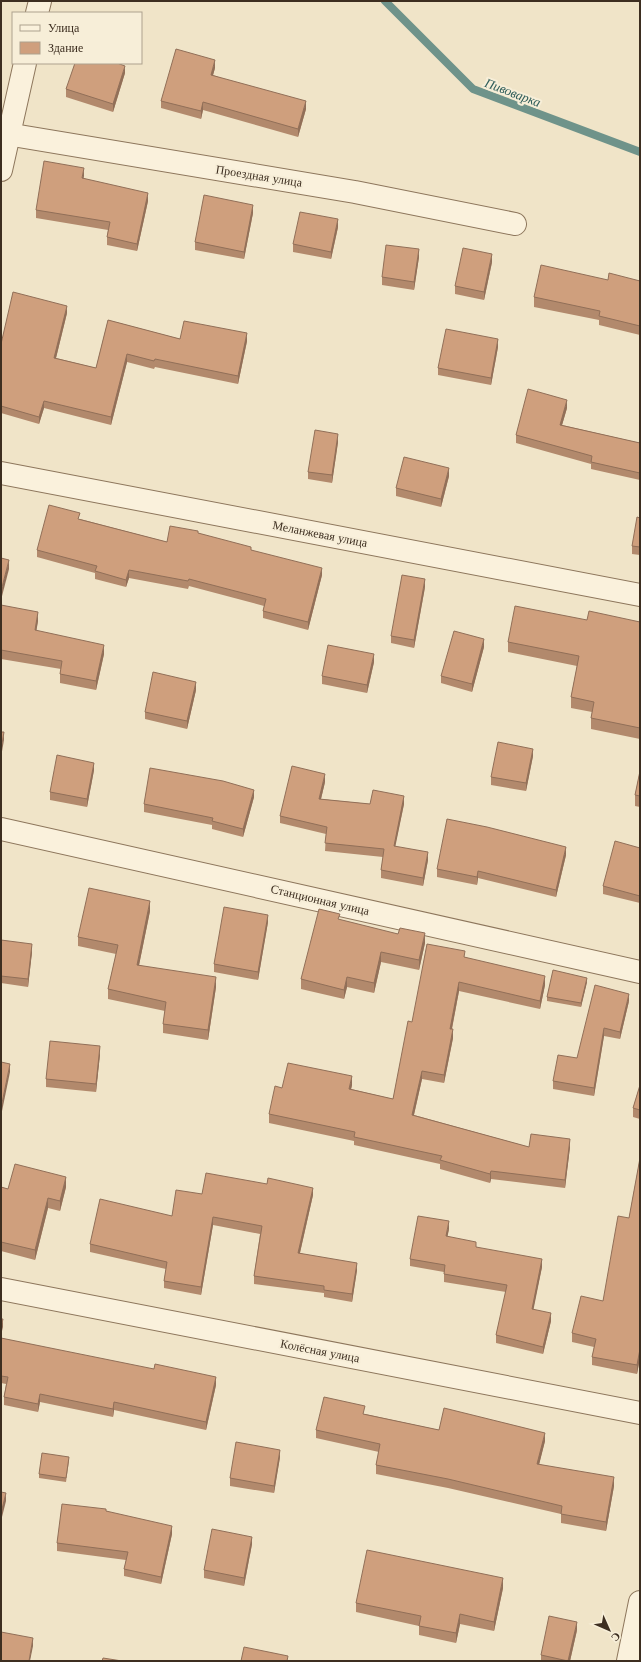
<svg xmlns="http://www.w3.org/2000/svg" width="641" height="1662" font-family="'Libre Baskerville',serif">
<rect width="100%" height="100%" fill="#f0e4c8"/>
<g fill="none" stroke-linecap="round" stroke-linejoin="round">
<!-- stream -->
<polyline stroke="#6f938a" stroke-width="8" points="385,1 473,89 640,152"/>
<!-- minor casing -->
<g stroke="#8d765c" stroke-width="24">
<g id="minor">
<polyline points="37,13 40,1"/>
<polyline points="1,133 355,192 515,224"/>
<polyline points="1,170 25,63"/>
<polyline points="1,473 640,595"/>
<polyline points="1,829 640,972"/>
<polyline points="1,1289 640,1413"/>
<polyline points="628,1661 640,1602"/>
</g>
</g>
<!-- minor -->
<use href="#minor" stroke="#faf1dc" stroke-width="22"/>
</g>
<!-- wall -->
<g fill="#b2896c">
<polygon points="215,68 213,75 306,109 298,137 203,110 201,119 161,108 161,101"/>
<polygon points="125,73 113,112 66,97 66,89"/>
<polygon points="84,176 83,178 148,201 137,251 107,245 107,237 108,230 36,218 36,210"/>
<polygon points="253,213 244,259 195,250 195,242"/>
<polygon points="338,227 331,259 293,252 293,244"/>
<polygon points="419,257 414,290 382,285 382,277"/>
<polygon points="492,262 484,300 455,294 455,286"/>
<polygon points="608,280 640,281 640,335 599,325 599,320 534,307 534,297"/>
<polygon points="67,313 56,358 96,368 108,320 180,339 247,341 238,384 155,367 154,369 127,362 111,425 44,408 39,424 1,413 1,344"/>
<polygon points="498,347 491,385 438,375 438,368"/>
<polygon points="567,408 562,425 640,443 640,480 591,469 591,464 516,443 516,435"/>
<polygon points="338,442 332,483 308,479 308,472"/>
<polygon points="449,476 441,507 396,496 396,488"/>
<polygon points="640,518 640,555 632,554 632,546"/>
<polygon points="80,519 167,542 198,533 251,550 322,575 308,630 263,618 263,611 264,606 189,586 188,589 129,578 126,587 95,579 95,573 37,557 37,550"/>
<polygon points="425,587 414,648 391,643 391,636"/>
<polygon points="1,605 38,621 36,631 104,654 96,690 60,683 60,674 61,669 1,659"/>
<polygon points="587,620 640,622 640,739 591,729 591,718 592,712 571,708 571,697 577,666 508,652 508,642"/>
<polygon points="484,647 472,692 441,683 441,676"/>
<polygon points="374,662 367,693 322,684 322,676"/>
<polygon points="196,690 187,729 145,719 145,712"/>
<polygon points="533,756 526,791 491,785 491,777"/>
<polygon points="94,770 87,807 50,800 50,792"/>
<polygon points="640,771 640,807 635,806 635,795"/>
<polygon points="325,782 321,799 370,804 404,804 395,846 428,860 423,886 381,878 381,870 383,857 325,851 326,834 280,823 280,816"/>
<polygon points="254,797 243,837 212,829 212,825 144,812 144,804"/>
<polygon points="640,848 640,903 603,894 603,886"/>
<polygon points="566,855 556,897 478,878 477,885 437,877 437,869"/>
<polygon points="150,911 139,965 216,987 208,1040 163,1033 163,1024 165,1011 108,999 108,989 116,954 78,946 78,937"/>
<polygon points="340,920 425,943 419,970 381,962 374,993 347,987 344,999 301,989 301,979"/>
<polygon points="268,922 258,980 214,972 214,964"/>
<polygon points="1,940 32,952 28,987 1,983"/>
<polygon points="465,957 545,985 540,1009 459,991 452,1029 453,1038 444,1083 422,1079 414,1115 529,1147 570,1147 565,1188 491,1179 490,1183 440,1169 440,1164 354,1145 354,1141 269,1123 269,1114 282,1088 352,1085 351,1089 393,1099 412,1022"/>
<polygon points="587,982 581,1007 547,1001 547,997"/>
<polygon points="629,1001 620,1039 604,1036 594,1096 553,1089 553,1081 577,1058"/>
<polygon points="100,1054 96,1092 46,1087 46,1079"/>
<polygon points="640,1085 640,1119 633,1117 633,1108"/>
<polygon points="640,1158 640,1358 637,1374 592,1365 592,1357 594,1347 572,1342 572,1333 603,1301 629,1218"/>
<polygon points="1,1187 8,1189 66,1187 60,1211 48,1208 35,1260 1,1251"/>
<polygon points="202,1194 313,1195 300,1253 357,1270 352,1302 324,1297 324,1293 254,1284 254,1276 260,1234 213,1225 201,1295 164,1288 164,1281 166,1269 90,1252 90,1244 172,1216"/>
<polygon points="449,1229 447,1237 476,1247 542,1267 533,1309 551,1321 543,1354 496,1343 496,1335 506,1292 444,1282 444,1272 410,1266 410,1259"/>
<polygon points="1,1338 216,1385 206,1430 114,1410 113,1417 40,1402 38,1412 4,1405 4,1397 6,1384 1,1383"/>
<polygon points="365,1414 439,1430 545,1441 539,1464 614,1486 606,1531 561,1523 561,1514 448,1488 376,1474 376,1465 379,1452 316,1438 316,1430"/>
<polygon points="280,1457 274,1493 230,1486 230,1478"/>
<polygon points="69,1461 66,1482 39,1478 39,1474"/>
<polygon points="106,1511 172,1534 161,1584 124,1576 124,1569 126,1560 57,1551 57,1543"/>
<polygon points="252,1544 244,1586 204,1578 204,1570"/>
<polygon points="503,1588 494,1631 460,1624 456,1643 419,1635 419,1626 356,1612 356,1603"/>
<polygon points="577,1630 570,1661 541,1661 541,1655"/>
</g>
<!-- shaded-wall -->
<g fill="#916f58">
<polygon points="215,60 215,68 211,82 211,75"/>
<polygon points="125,66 125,73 113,112 113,104"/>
<polygon points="306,101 306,109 298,137 298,129"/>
<polygon points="203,102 203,110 201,119 201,111"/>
<polygon points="84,168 84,176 82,186 82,178"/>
<polygon points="148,193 148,201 137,251 137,244"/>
<polygon points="253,205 253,213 244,259 244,252"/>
<polygon points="338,219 338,227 331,259 331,252"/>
<polygon points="419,249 419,257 414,290 414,282"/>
<polygon points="492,254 492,262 484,300 484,292"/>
<polygon points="67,306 67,313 54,366 54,358"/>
<polygon points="247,333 247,341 238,384 238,376"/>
<polygon points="498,339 498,347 491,385 491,378"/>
<polygon points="127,354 127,362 111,425 111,417"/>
<polygon points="567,400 567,408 560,432 560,425"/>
<polygon points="44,401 44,408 39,424 39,417"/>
<polygon points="338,434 338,442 332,483 332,475"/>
<polygon points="449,468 449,476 441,507 441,499"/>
<polygon points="9,560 9,569 1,600 1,591"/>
<polygon points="322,568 322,575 308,630 308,622"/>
<polygon points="129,570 129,578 126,587 126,580"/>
<polygon points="425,579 425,587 414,648 414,640"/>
<polygon points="38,612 38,621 35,639 35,630"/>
<polygon points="484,639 484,647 472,692 472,684"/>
<polygon points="104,645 104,654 96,690 96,681"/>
<polygon points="374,654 374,662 367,693 367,685"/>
<polygon points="196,682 196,690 187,729 187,721"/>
<polygon points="4,732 4,740 1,757 1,750"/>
<polygon points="533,749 533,756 526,791 526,783"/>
<polygon points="94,763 94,770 87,807 87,799"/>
<polygon points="325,774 325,782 319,807 319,799"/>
<polygon points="254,790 254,797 243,837 243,829"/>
<polygon points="404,796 404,804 394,853 394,846"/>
<polygon points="566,847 566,855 556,897 556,890"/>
<polygon points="428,852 428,860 423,886 423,878"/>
<polygon points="478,871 478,878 477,885 477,877"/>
<polygon points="150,901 150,911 137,975 137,965"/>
<polygon points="268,915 268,922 258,980 258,972"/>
<polygon points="425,933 425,943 419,970 419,960"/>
<polygon points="32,944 32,952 28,987 28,979"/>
<polygon points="381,952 381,962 374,993 374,983"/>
<polygon points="545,976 545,985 540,1009 540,1001"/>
<polygon points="216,977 216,987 208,1040 208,1030"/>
<polygon points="347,977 347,987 344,999 344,990"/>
<polygon points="587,978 587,982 581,1007 581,1003"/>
<polygon points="459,982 459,991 450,1038 450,1029"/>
<polygon points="629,994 629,1001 620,1039 620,1032"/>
<polygon points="604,1028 604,1036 594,1096 594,1088"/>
<polygon points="453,1029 453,1038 444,1083 444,1075"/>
<polygon points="100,1046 100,1054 96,1092 96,1084"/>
<polygon points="10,1064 10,1072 1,1116 1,1108"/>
<polygon points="422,1071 422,1079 412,1123 412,1115"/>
<polygon points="352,1076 352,1085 349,1098 349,1089"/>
<polygon points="570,1139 570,1147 565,1188 565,1180"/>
<polygon points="491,1171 491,1179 490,1183 490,1174"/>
<polygon points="66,1177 66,1187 60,1211 60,1201"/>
<polygon points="313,1188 313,1195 298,1261 298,1253"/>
<polygon points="48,1198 48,1208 35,1260 35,1250"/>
<polygon points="213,1217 213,1225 201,1295 201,1287"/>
<polygon points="449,1221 449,1229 446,1244 446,1236"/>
<polygon points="542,1259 542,1267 532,1317 532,1309"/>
<polygon points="357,1263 357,1270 352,1302 352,1294"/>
<polygon points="551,1313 551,1321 543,1354 543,1347"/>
<polygon points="3,1319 3,1327 1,1335 1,1327"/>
<polygon points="640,1349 640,1358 637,1374 637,1365"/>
<polygon points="216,1377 216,1385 206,1430 206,1422"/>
<polygon points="40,1394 40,1402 38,1412 38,1404"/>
<polygon points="114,1402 114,1410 113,1417 113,1409"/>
<polygon points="545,1433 545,1441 537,1473 537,1464"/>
<polygon points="280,1450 280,1457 274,1493 274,1486"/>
<polygon points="614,1477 614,1486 606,1531 606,1522"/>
<polygon points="6,1493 6,1501 1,1521 1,1513"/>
<polygon points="172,1526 172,1534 161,1584 161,1577"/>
<polygon points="252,1537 252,1544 244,1586 244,1578"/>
<polygon points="503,1578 503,1588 494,1631 494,1622"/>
<polygon points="460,1614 460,1624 456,1643 456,1633"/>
<polygon points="577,1622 577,1630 570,1661 568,1661"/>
<polygon points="33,1638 33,1646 30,1661 29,1661"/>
</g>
<!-- building -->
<g fill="#cf9f7d" stroke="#916f58">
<polygon points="176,49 215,60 211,75 306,101 298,129 203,102 201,111 161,101"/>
<polygon points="75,63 117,63 125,66 113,104 66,89"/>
<polygon points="44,161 84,168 82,178 148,193 137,244 107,237 110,222 36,210"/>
<polygon points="204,195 253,205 244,252 195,242"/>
<polygon points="300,212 338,219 331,252 293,244"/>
<polygon points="386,245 419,249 414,282 382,277"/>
<polygon points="463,248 492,254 484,292 455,286"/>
<polygon points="541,265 608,280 609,273 640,281 640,326 599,316 600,311 534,297"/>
<polygon points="13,292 67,306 54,358 96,368 108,320 180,339 184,321 247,333 238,376 155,359 154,361 127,354 111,417 44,401 39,417 1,406 1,344"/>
<polygon points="446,329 498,339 491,378 438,368"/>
<polygon points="528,389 567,400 560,425 640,443 640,473 591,462 592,456 516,435"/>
<polygon points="315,430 338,434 332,475 308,472"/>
<polygon points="404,457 449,468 441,499 396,488"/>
<polygon points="49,505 80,513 78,519 167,542 170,526 198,531 198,533 251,547 251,550 322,568 308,622 263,611 266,599 189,579 188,581 129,570 126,580 95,571 97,566 37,550"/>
<polygon points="637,517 640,518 640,547 632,546"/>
<polygon points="1,558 9,560 1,591"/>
<polygon points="402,575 425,579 414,640 391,636"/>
<polygon points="1,605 38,612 35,630 104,645 96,681 60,674 62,661 1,650"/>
<polygon points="515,606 587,620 589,611 640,622 640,728 591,718 594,702 571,697 579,656 508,642"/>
<polygon points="454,631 484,639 472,684 441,676"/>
<polygon points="328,645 374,654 367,685 322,676"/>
<polygon points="153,672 196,682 187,721 145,712"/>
<polygon points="1,732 4,732 1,750"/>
<polygon points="498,742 533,749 526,783 491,777"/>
<polygon points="57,755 94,763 87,799 50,792"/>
<polygon points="292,766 325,774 319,799 370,804 373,790 404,796 394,846 428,852 423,878 381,870 384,849 325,843 327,827 280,816"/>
<polygon points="150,768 223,781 254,790 243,829 212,821 213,818 144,804"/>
<polygon points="640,771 640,796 635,795"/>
<polygon points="447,819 487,827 566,847 556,890 478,871 477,877 437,869"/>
<polygon points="615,841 640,848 640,896 603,886"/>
<polygon points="89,888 150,901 137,965 216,977 208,1030 163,1024 166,1002 108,989 118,945 78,937"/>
<polygon points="224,907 268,915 258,972 214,964"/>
<polygon points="319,909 340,914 338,919 398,934 400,928 425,933 419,960 381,952 374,983 347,977 344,990 301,979"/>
<polygon points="1,940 32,944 28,979 1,976"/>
<polygon points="427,944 465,951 464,957 545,976 540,1001 459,982 450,1029 453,1029 444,1075 422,1071 412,1115 529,1147 531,1134 570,1139 565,1180 491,1171 490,1174 440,1160 442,1156 354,1137 355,1132 269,1114 275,1086 282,1088 288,1063 352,1076 349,1089 393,1099 408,1021 412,1022"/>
<polygon points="553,970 587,978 581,1003 547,997"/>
<polygon points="595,985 629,994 620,1032 604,1028 594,1088 553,1081 558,1055 577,1058"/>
<polygon points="50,1041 100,1046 96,1084 46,1079"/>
<polygon points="1,1062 10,1064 1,1108"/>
<polygon points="640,1085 640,1110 633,1108"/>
<polygon points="640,1158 640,1349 637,1365 592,1357 596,1339 572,1333 581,1296 603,1301 618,1216 629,1218"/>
<polygon points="15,1164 66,1177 60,1201 48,1198 35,1250 1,1242 1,1187 8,1189"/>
<polygon points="206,1173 267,1184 268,1178 313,1188 298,1253 357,1263 352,1294 324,1290 324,1286 254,1276 262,1226 213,1217 201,1287 164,1281 167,1262 90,1244 100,1199 172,1216 176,1190 202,1194"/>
<polygon points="418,1216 449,1221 446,1236 476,1242 476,1247 542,1259 532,1309 551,1313 543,1347 496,1335 507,1285 444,1274 445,1265 410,1259"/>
<polygon points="1,1319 3,1319 1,1327"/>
<polygon points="1,1338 154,1369 155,1364 216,1377 206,1422 114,1402 113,1409 40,1394 38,1404 4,1397 8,1377 1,1376"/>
<polygon points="324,1397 365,1406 363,1414 439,1430 444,1408 545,1433 537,1464 614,1477 606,1522 561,1514 562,1506 448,1479 376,1465 380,1444 316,1430"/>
<polygon points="236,1442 280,1450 274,1486 230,1478"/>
<polygon points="42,1453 69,1457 66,1478 39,1474"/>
<polygon points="1,1492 6,1493 1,1513"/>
<polygon points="62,1504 106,1509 106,1511 172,1526 161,1577 124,1569 128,1552 57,1543"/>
<polygon points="212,1529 252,1537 244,1578 204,1570"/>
<polygon points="367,1550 503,1578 494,1622 460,1614 456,1633 419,1626 421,1616 356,1603"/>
<polygon points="549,1616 577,1622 568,1661 541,1655"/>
<polygon points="1,1632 33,1638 29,1661 1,1661"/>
<polygon points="244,1647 288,1656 287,1661 241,1661"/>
<polygon points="103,1658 122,1661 102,1661"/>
</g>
<g text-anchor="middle" stroke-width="4" stroke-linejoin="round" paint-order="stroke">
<!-- street labels -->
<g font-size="12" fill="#3d2e20" stroke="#f7eed8">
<text transform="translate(259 176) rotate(9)" y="4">Проездная улица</text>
<text transform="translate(320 534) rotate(11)" y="4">Меланжевая улица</text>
<text transform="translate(320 900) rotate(13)" y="4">Станционная улица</text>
<text transform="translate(320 1351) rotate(11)" y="4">Колёсная улица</text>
</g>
<!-- water labels -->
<g font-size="13" font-style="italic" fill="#2f5d5a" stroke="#f7eed8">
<text transform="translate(513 92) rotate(21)" y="5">Пивоварка</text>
</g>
</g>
<!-- border -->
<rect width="641" height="1662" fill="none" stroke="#3d2e20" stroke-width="4"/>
<!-- legend -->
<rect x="12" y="12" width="130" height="52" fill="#f7eed8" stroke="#ada18e"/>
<rect x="20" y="25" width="20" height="6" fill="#faf1dc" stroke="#ada18e"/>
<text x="48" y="32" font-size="12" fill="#3d2e20">Улица</text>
<rect x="20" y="42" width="20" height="12" fill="#cf9f7d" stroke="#ada18e"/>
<text x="48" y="52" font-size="12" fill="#3d2e20">Здание</text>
<!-- north arrow -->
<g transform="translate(609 1630) rotate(135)" stroke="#f7eed8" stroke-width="3" paint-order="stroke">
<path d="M0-3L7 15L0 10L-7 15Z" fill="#3d2e20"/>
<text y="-6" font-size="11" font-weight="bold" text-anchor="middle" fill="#3d2e20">С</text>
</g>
</svg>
